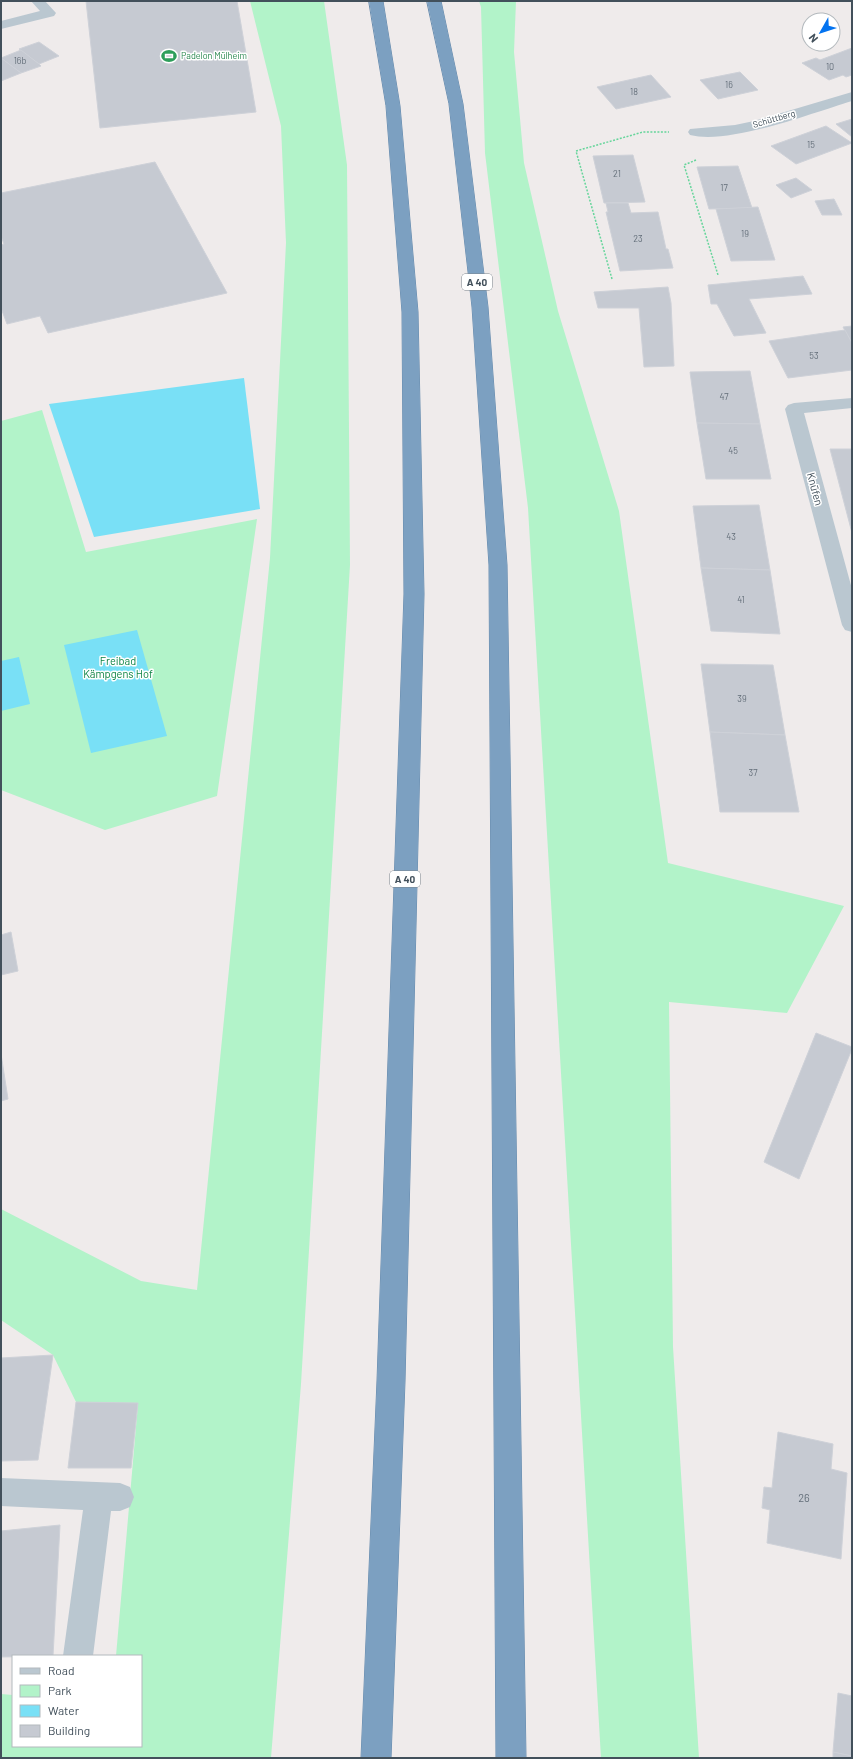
<svg xmlns="http://www.w3.org/2000/svg" width="853" height="1759" font-family="Barlow,sans-serif">
<rect width="100%" height="100%" fill="#efebeb"/>
<!-- green -->
<g fill="#b2f3c9">
<polygon points="250,1 324,1 347,165 350,565 301,1384 271,1758 1,1758 1,1694 13,1695 13,1746 141,1746 141,1656 116,1656 138,1404 76,1402 53,1355 1,1320 1,1209 141,1281 197,1290 270,558 286,243 281,126"/>
<polygon points="479,1 516,1 514,52 524,163 558,311 619,511 668,863 844,906 787,1013 669,1002 673,1347 699,1758 601,1758 528,508 485,153 481,7"/>
<polygon points="42,410 86,552 257,519 217,796 105,830 1,790 1,421"/>
</g>
<!-- water -->
<g fill="#79e0f6">
<polygon points="244,378 260,509 94,537 49,404"/>
<polygon points="137,630 167,736 91,753 64,645"/>
<polygon points="19,657 30,704 1,711 1,661"/>
</g>
<!-- building -->
<g fill="#c6cad2" stroke="#ced1d8">
<polygon points="86,1 237,1 256,112 100,128"/>
<polygon points="39,42 59,56 39,64 19,49"/>
<polygon points="852,48 852,75 846,77 843,75 829,80 802,63 816,58 820,60"/>
<polygon points="21,50 39,64 41,66 21,73 1,58"/>
<polygon points="1,58 21,73 1,81"/>
<polygon points="740,72 758,90 718,99 700,80"/>
<polygon points="651,75 671,97 616,109 597,87"/>
<polygon points="852,119 852,137 836,124"/>
<polygon points="826,126 852,143 796,164 771,146"/>
<polygon points="633,155 645,202 604,203 593,156"/>
<polygon points="155,162 227,293 48,333 40,316 7,324 1,308 1,245 4,244 1,236 1,193"/>
<polygon points="738,166 752,208 709,209 697,167"/>
<polygon points="796,178 812,190 791,198 776,185"/>
<polygon points="834,199 842,215 822,215 815,201"/>
<polygon points="606,203 628,203 631,213 658,212 666,249 668,249 673,268 620,271 606,212 608,212"/>
<polygon points="758,207 775,260 731,261 716,209"/>
<polygon points="803,276 812,294 749,299 766,333 734,336 717,304 711,304 708,285"/>
<polygon points="668,287 671,303 674,366 644,367 639,308 598,308 594,292"/>
<polygon points="852,326 852,343 843,327"/>
<polygon points="845,330 852,343 852,370 788,378 769,341"/>
<polygon points="750,371 760,424 697,423 690,372"/>
<polygon points="697,423 760,424 771,479 706,479"/>
<polygon points="830,449 852,449 852,533"/>
<polygon points="759,505 770,570 701,568 693,506"/>
<polygon points="701,568 770,570 780,634 711,631"/>
<polygon points="701,664 773,665 785,735 710,732"/>
<polygon points="710,732 785,735 799,812 720,812"/>
<polygon points="11,932 18,971 1,975 1,935"/>
<polygon points="816,1033 852,1047 852,1049 799,1179 764,1162"/>
<polygon points="1,1054 8,1099 1,1101"/>
<polygon points="53,1355 38,1460 1,1461 1,1358"/>
<polygon points="76,1402 138,1403 131,1468 68,1468"/>
<polygon points="778,1432 833,1444 831,1469 847,1473 841,1559 767,1543 770,1510 762,1508 764,1487 772,1488"/>
<polygon points="60,1525 53,1656 1,1657 1,1531"/>
<polygon points="838,1693 852,1696 852,1756 833,1752"/>
<polygon points="833,1752 852,1756 852,1758 833,1758"/>
</g>
<g fill="none" stroke-linecap="round" stroke-linejoin="round">
<!-- highway casing -->
<g stroke="#678bad" stroke-width="1">
<g id="highway">
<polygon points="369,1 383,1 400,106 418,312 424,594 405,1381 391,1758 361,1758 377,1381 404,594 402,312 386,106"/>
<polygon points="427,1 441,1 463,104 488,307 507,565 526,1758 496,1758 489,565 472,307 449,104"/>
</g>
</g>
<!-- path -->
<g stroke="#66d59b" stroke-width="1.5" stroke-dasharray="2 1.5" stroke-linecap="butt">
<polyline points="696,160 684,165 718,275"/>
<polyline points="612,279 576,151 643,132 669,132"/>
</g>
<!-- minor -->
<g fill="#bac7d0" fill-rule="evenodd">
<polygon points="31,1 45,1 56,13 54,16 1,29 1,21 40,11"/>
<path d="M852 92V101C812 113 730 145 690 135L688 132 690 129 735 125 754 121Z"/>
<polygon points="852,398 852,408 804,413 852,589 852,632 845,630 842,625 785,409 788,405 794,403"/>
<polygon points="1,1478 120,1483 130,1487 134,1497 130,1507 120,1511 111,1511 93,1656 63,1656 83,1510 1,1506"/>
</g>
<!-- highway -->
<use href="#highway" fill="#7ca0c1" fill-rule="evenodd"/>
</g>
<!-- icons -->
<defs>
<g id="stadium-bare" transform="scale(1.2)"><path d="M0-5a6.5 5 0 1 0 0 10a6.5 5 0 1 0 0-10ZM-3.5-1.8h7v3.6h-7Z" fill="#2e9e5b" stroke="#fff" stroke-width="2.5" paint-order="stroke"/></g>
</defs>
<g fill-rule="evenodd">
<use href="#stadium-bare" x="169" y="56"/>
</g>
<g text-anchor="middle" stroke-width="3" stroke-linejoin="round" paint-order="stroke">
<!-- far-leisure labels -->
<g font-size="9" fill="#27864d" stroke="#fff" text-anchor="start">
<text x="181" y="59">Padelon Mülheim</text>
</g>
<!-- number labels -->
<g font-size="9" fill="#636e79">
<text x="20" y="64">16b</text>
<text x="830" y="70">10</text>
<text x="729" y="88">16</text>
<text x="634" y="95">18</text>
<text x="811" y="148">15</text>
<text x="617" y="177">21</text>
<text x="724" y="191">17</text>
<text x="745" y="237">19</text>
<text x="638" y="242">23</text>
<text x="814" y="359">53</text>
<text x="724" y="400">47</text>
<text x="733" y="454">45</text>
<text x="731" y="540">43</text>
<text x="741" y="603">41</text>
<text x="742" y="702">39</text>
<text x="753" y="776">37</text>
</g>
<!-- far-street labels -->
<g font-size="9" fill="#42505b" stroke="#fff">
<text transform="translate(774 119) rotate(-16)" y="3">Schüttberg</text>
</g>
<!-- shield labels -->
<g fill="#fff" stroke="#7b848c" stroke-width="1">
<rect x="462" y="274" width="30" height="16" rx="3"/>
<rect x="390" y="871" width="30" height="16" rx="3"/>
</g>
<g font-size="10" font-weight="bold" fill="#42505b">
<text x="477" y="286">A 40</text>
<text x="405" y="883">A 40</text>
</g>
<!-- street labels -->
<g font-size="11" fill="#42505b" stroke="#fff">
<text transform="translate(815 489) rotate(75)" y="4">Knüfen</text>
</g>
<!-- park labels -->
<g font-size="11" fill="#0b8343" stroke="#fff">
<text x="118" y="665">Freibad<tspan x="118" dy="13">Kämpgens Hof</tspan></text>
</g>
<!-- near-number labels -->
<g font-size="11" fill="#636e79">
<text x="804" y="1502">26</text>
</g>
</g>
<!-- border -->
<rect width="853" height="1759" fill="none" stroke="#42505b" stroke-width="4"/>
<!-- legend -->
<rect x="12" y="1655" width="130" height="92" fill="#ffffff" stroke="#b3b9bd"/>
<rect x="20" y="1668" width="20" height="6" fill="#bac7d0" stroke="#b3b9bd"/>
<text x="48" y="1675" font-size="12" fill="#42505b">Road</text>
<rect x="20" y="1685" width="20" height="12" fill="#b2f3c9" stroke="#b3b9bd"/>
<text x="48" y="1695" font-size="12" fill="#42505b">Park</text>
<rect x="20" y="1705" width="20" height="12" fill="#79e0f6" stroke="#b3b9bd"/>
<text x="48" y="1715" font-size="12" fill="#42505b">Water</text>
<rect x="20" y="1725" width="20" height="12" fill="#c6cad2" stroke="#b3b9bd"/>
<text x="48" y="1735" font-size="12" fill="#42505b">Building</text>
<!-- north arrow -->
<g transform="translate(821 32) rotate(231)"><circle r="19" fill="#ffffff" stroke="#b3b9bd"/>
<path d="M0-3L7 15L0 10L-7 15Z" fill="#0373f0"/>
<text y="-6" font-size="11" font-weight="bold" text-anchor="middle" fill="#42505b">N</text>
</g>
</svg>
